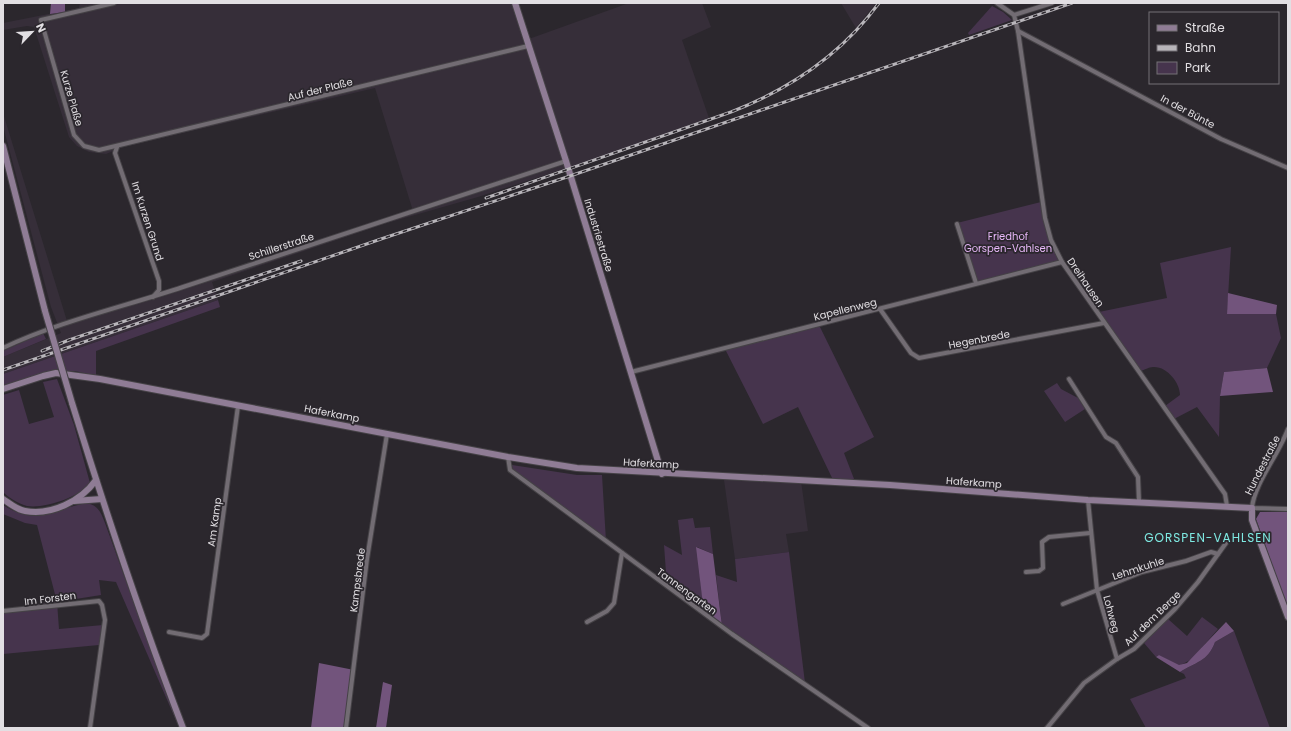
<svg xmlns="http://www.w3.org/2000/svg" width="1291" height="731" font-family="Poppins,sans-serif">
<rect width="100%" height="100%" fill="#2b272d"/>
<!-- built -->
<g fill="#362e39">
<polygon points="80,3 515,3 526,40 629,3 702,3 711,27 682,40 709,118 638,145 478,197 387,223 212,282 218,300 3,374 3,357 61,333 51,307 3,126 3,113 67,321 413,211 375,88 123,147 106,154 89,152 77,146 69,137 34,27 27,26 3,30 3,23 79,8"/>
<polygon points="841,3 876,3 856,28"/>
<polygon points="724,480 801,481 808,531 786,534 789,552 735,559"/>
</g>
<!-- green -->
<g fill="#46344d">
<polygon points="992,6 1003,12 1012,20 969,35 968,33"/>
<path d="M1041 202C1045 227 1048 238 1060 261L976 282 957 223Z"/>
<path d="M1231 247 1227 314H1276L1281 338 1267 368 1224 372 1220 396 1219 437 1197 407 1174 419 1165 406 1180 395C1180 383 1167 366 1153 367 1149 367 1144 370 1141 371L1099 312 1167 298 1160 263Z"/>
<polygon points="218,300 220,307 96,351 96,376 75,371 54,371 3,387 3,374"/>
<polygon points="819,325 874,437 844,453 856,484 834,482 798,407 763,424 725,349"/>
<polygon points="43,333 46,339 3,357 3,351"/>
<path d="M57 379 74 425 90 483C80 497 44 509 27 506 19 504 9 498 3 492V395L19 390 29 424 54 417 43 382Z"/>
<polygon points="1057,383 1061,389 1078,398 1085,409 1065,422 1044,391"/>
<polygon points="512,465 577,475 602,475 606,541 513,471"/>
<path d="M87 503C99 506 101 513 105 523L178 725 116 582 99 580 101 595 57 602 59 629 103 625 99 645 3 654V609L57 602 37 525 25 523 3 514V505C38 527 52 509 87 503Z"/>
<polygon points="693,518 695,528 710,527 713,554 697,547 704,613 667,586 664,545 682,555 678,520"/>
<polygon points="789,552 805,683 722,626 716,575 737,582 735,559"/>
<polygon points="1202,617 1218,629 1192,659 1179,666 1159,655 1156,657 1144,643 1168,619 1187,636"/>
<path d="M1234 631 1270 728H1146L1130 699 1186 678 1184 674 1180 672C1195 662 1208 662 1215 642Z"/>
</g>
<!-- forest -->
<g fill="#72547c">
<polygon points="51,3 65,3 65,12 50,14"/>
<polygon points="1228,293 1277,305 1276,314 1227,314"/>
<polygon points="1267,368 1273,392 1220,396 1224,372"/>
<polygon points="1260,512 1288,512 1288,609 1256,519"/>
<polygon points="696,547 713,554 722,626 704,613"/>
<path d="M1226 622 1234 631 1215 642C1208 662 1195 662 1180 672L1156 657 1159 655 1179 665 1187 663Z"/>
<polygon points="319,663 354,670 345,728 311,728"/>
<polygon points="383,682 392,685 386,728 376,728"/>
</g>
<g fill="none" stroke-linecap="round" stroke-linejoin="round">
<!-- street casing -->
<g stroke="#454246" stroke-width="6">
<g id="street">
<polyline points="114,3 41,20 74,135 84,146 99,150 528,46"/>
<polyline points="997,3 1014,15 1018,31 1045,218 1051,240 1062,262 1225,494 1227,506"/>
<polyline points="1014,15 1052,3"/>
<polyline points="1018,31 1221,139 1288,168"/>
<polyline points="117,147 115,153 159,281 159,290 153,297"/>
<polyline points="957,224 976,283"/>
<polyline points="880,309 911,353 919,358 1104,323"/>
<path d="M3 348C60 321 123 307 183 287 311 245 438 203 566 161"/>
<polyline points="631,372 1062,262"/>
<polyline points="1069,379 1106,437 1116,443 1138,477 1139,502"/>
<path d="M1288 429C1279 454 1254 484 1252 508L1288 509"/>
<polyline points="508,457 510,470 732,634 868,728"/>
<polyline points="1088,500 1097,590 1117,659"/>
<polyline points="1026,572 1039,571 1043,568 1042,542 1049,537 1090,533"/>
<polyline points="1063,604 1142,572 1186,561 1211,552 1218,554"/>
<polyline points="3,611 99,601 102,605 105,620 90,728"/>
<polyline points="587,622 607,611 614,603 622,553"/>
<polyline points="169,632 202,638 207,634 238,406"/>
<polyline points="346,728 367,559 387,434"/>
<polyline points="1047,728 1084,683 1117,659 1134,649 1175,609 1198,582 1226,543"/>
</g>
</g>
<!-- secondary casing -->
<g stroke="#454246" stroke-width="8">
<g id="secondary">
<polyline points="515,3 566,161 662,474"/>
<polyline points="3,146 45,311"/>
<polyline points="3,389 43,376 56,373 100,379 508,457 577,468 890,485 1088,500 1252,508 1252,520 1288,617"/>
<path d="M72 403C106 513 142 621 183 728"/>
<path d="M3 499C9 503 17 510 25 511 51 516 81 501 96 480"/>
<polyline points="74,501 102,499"/>
</g>
</g>
<!-- street -->
<use href="#street" stroke="#726c73" stroke-width="4"/>
<!-- secondary -->
<use href="#secondary" stroke="#8f7c95" stroke-width="6"/>
<!-- rail casing -->
<g stroke="#b8b5ba" stroke-width="3">
<g id="rail">
<path d="M486 198 731 112C790 89 841 55 879 3"/>
<polyline points="42,351 69,340 301,261"/>
<polyline points="3,370 381,239 570,176 1072,3"/>
</g>
</g>
<!-- rail -->
<use href="#rail" stroke="#2b272d" stroke-width="1.5" stroke-dasharray="4.5" stroke-linecap="butt"/>
<!-- secondary-bridge casing -->
<g stroke="#454246" stroke-width="8" stroke-linecap="butt">
<polyline id="secondary-bridge" points="45,311 72,403"/>
</g>
<!-- secondary-bridge -->
<use href="#secondary-bridge" stroke="#8f7c95" stroke-width="6"/>
</g>
<g text-anchor="middle" stroke-width="3.5" stroke-linejoin="round" paint-order="stroke">
<!-- street labels -->
<g font-size="10" fill="#e2dfe3" stroke="#2b272d">
<text transform="translate(320 89) rotate(-14)" y="4">Auf der Plaße</text>
<text transform="translate(72 98) rotate(74)" y="4">Kurze Plaße</text>
<text transform="translate(1188 111) rotate(28)" y="4">In der Bünte</text>
<text transform="translate(148 221) rotate(72)" y="4">Im Kurzen Grund</text>
<text transform="translate(599 235) rotate(73)" y="4">Industriestraße</text>
<text transform="translate(281 246) rotate(-18)" y="4">Schillerstraße</text>
<text transform="translate(1086 282) rotate(56)" y="4">Dreihausen</text>
<text transform="translate(845 309) rotate(-14)" y="4">Kapellenweg</text>
<text transform="translate(979 339) rotate(-11)" y="4">Hegenbrede</text>
<text transform="translate(332 413) rotate(11)" y="4">Haferkamp</text>
<text transform="translate(651 463) rotate(3)" y="4">Haferkamp</text>
<text transform="translate(1262 465) rotate(-63)" y="4">Hundestraße</text>
<text transform="translate(974 482) rotate(4)" y="4">Haferkamp</text>
<text transform="translate(214 522) rotate(-82)" y="4">Am Kamp</text>
<text transform="translate(1138 568) rotate(-18)" y="4">Lehmkuhle</text>
<text transform="translate(357 580) rotate(-83)" y="4">Kampsbrede</text>
<text transform="translate(687 591) rotate(36)" y="4">Tannengarten</text>
<text transform="translate(50 598) rotate(-7)" y="4">Im Forsten</text>
<text transform="translate(1112 614) rotate(75)" y="4">Lohweg</text>
<text transform="translate(1152 618) rotate(-44)" y="4">Auf dem Berge</text>
</g>
<!-- park labels -->
<g font-size="10" fill="#e8b8f9" stroke="#2b272d">
<text x="1008" y="240">Friedhof<tspan x="1008" dy="12">Gorspen-Vahlsen</tspan></text>
</g>
<!-- quarter labels -->
<g font-size="12" letter-spacing="1" fill="#7ee9e2" stroke="#2b272d">
<text x="1208" y="542">GORSPEN-VAHLSEN</text>
</g>
</g>
<!-- border -->
<rect width="1291" height="731" fill="none" stroke="#e2dfe3" stroke-width="8"/>
<!-- legend -->
<rect x="1149" y="12" width="130" height="72" fill="#2b272d" stroke="#747176"/>
<rect x="1157" y="25" width="20" height="6" fill="#8f7c95" stroke="#747176"/>
<text x="1185" y="32" font-size="12" fill="#e2dfe3">Straße</text>
<rect x="1157" y="45" width="20" height="6" fill="#b8b5ba" stroke="#747176"/>
<text x="1185" y="52" font-size="12" fill="#e2dfe3">Bahn</text>
<rect x="1157" y="62" width="20" height="12" fill="#46344d" stroke="#747176"/>
<text x="1185" y="72" font-size="12" fill="#e2dfe3">Park</text>
<!-- north arrow -->
<g transform="translate(32 32) rotate(65)" stroke="#2b272d" stroke-width="3" paint-order="stroke">
<path d="M0-3L7 15L0 10L-7 15Z" fill="#e2dfe3"/>
<text y="-6" font-size="11" font-weight="bold" text-anchor="middle" fill="#e2dfe3">N</text>
</g>
</svg>
